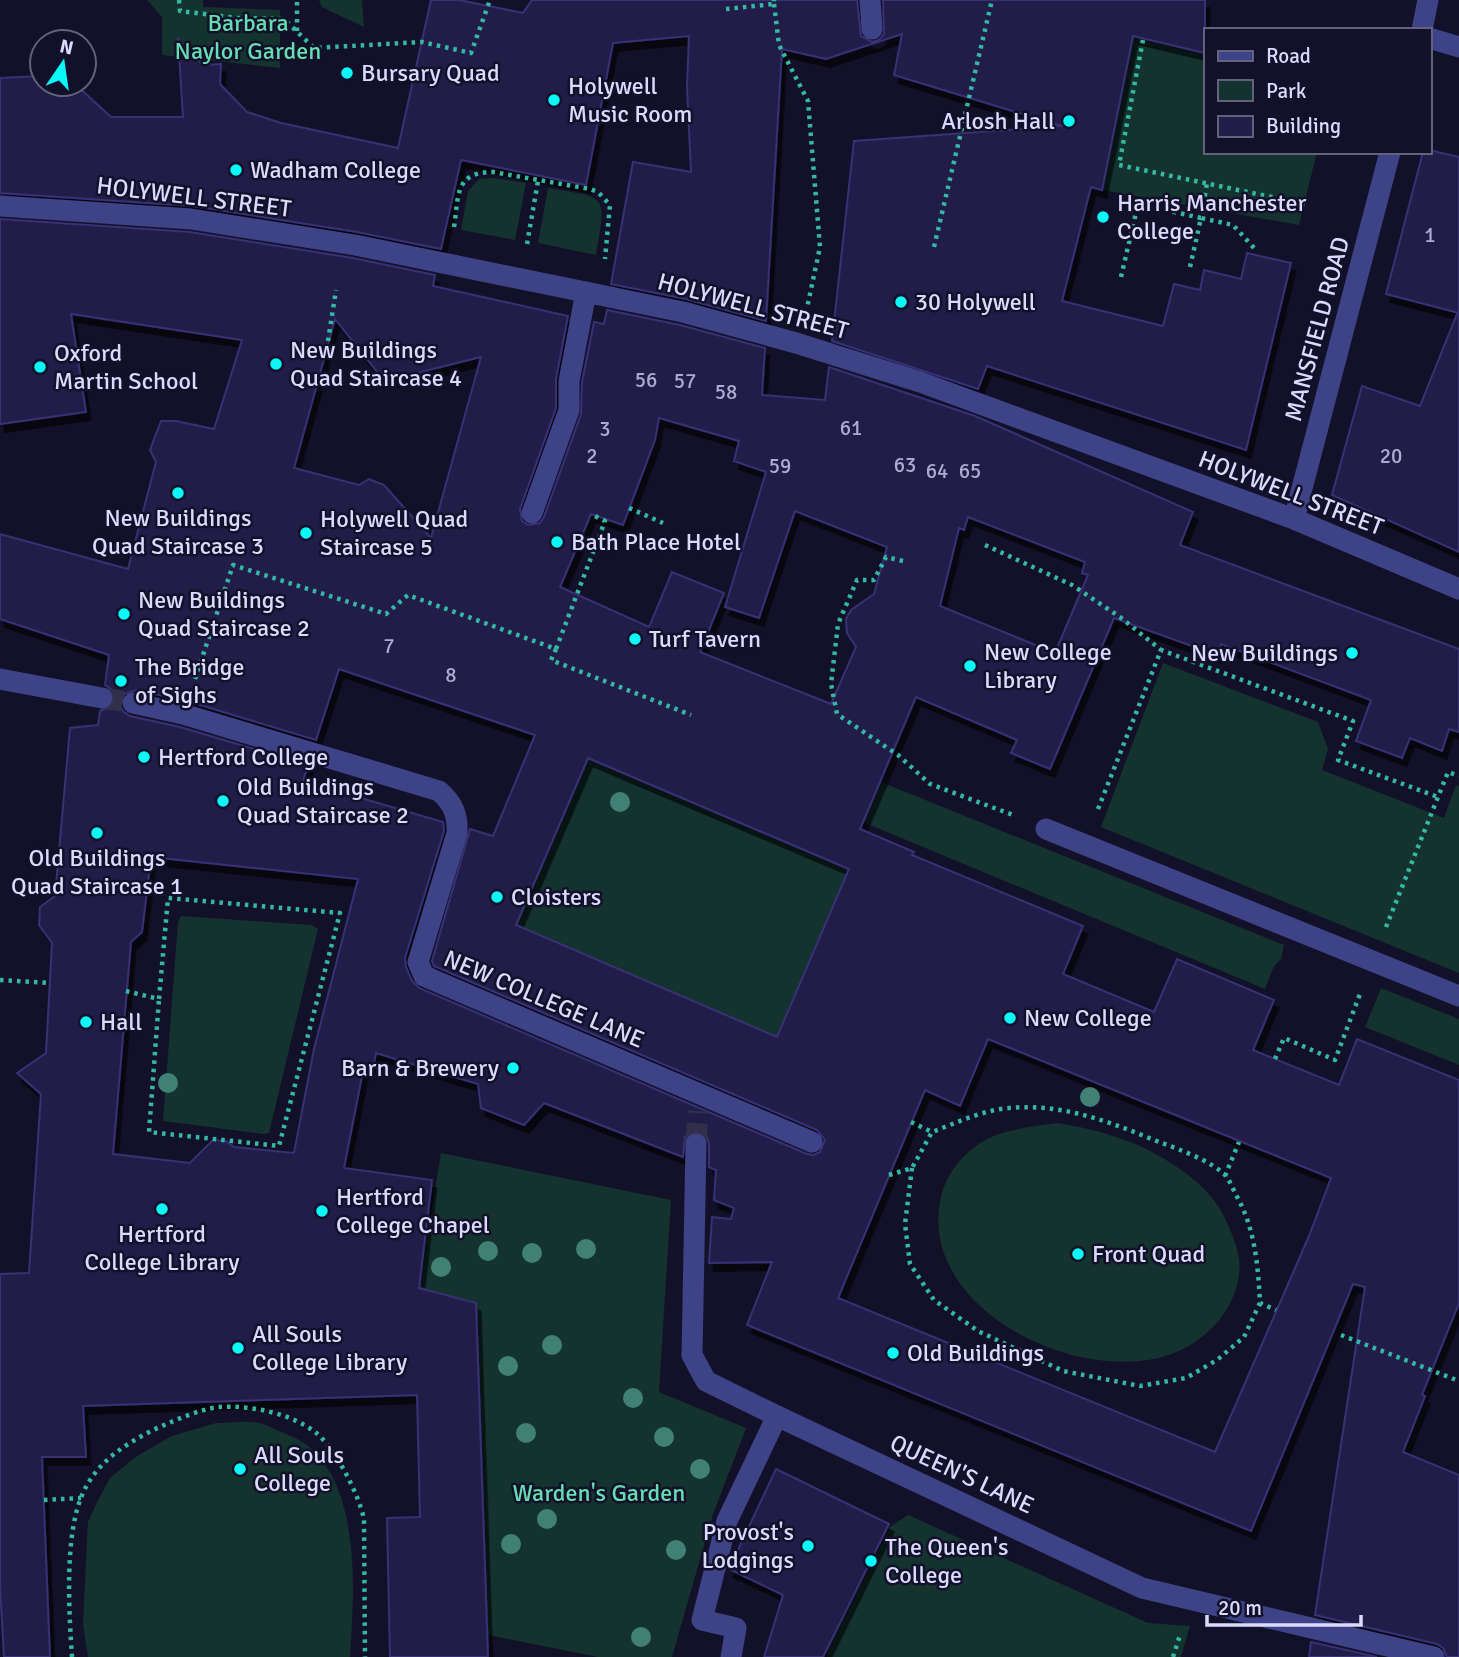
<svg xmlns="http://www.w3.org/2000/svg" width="1459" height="1657" font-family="Signika,sans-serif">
<defs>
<filter id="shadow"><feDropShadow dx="4.5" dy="8" stdDeviation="0" flood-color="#0009"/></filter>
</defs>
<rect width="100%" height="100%" fill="#131129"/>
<!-- green -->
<g fill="#14332f">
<polygon points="147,0 203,0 203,7 280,10 280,68 162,55 162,17"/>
<polygon points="319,0 362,0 364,27 322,7"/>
<polygon points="1133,38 1205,53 1205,152 1317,152 1299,225 1102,190"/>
<polygon points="493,178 526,183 515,240 461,230 468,191 479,179"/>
<path d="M548 188C609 198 606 194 596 255L538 243Z"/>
<polygon points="1163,663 1318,722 1328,749 1322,770 1444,818 1456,785 1459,786 1459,973 1101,827"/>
<polygon points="588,758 849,869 777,1037 516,925"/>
<polygon points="881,782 1284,945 1281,959 1274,966 1265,989 863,822"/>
<polygon points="181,916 311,925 318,929 269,1133 263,1134 163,1121 178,922"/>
<polygon points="1381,988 1459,1019 1459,1065 1365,1027"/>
<path d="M1057 1123C1094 1129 1133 1139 1166 1160 1185 1171 1209 1190 1220 1209 1228 1223 1237 1244 1239 1259 1243 1297 1216 1332 1185 1348 1094 1396 914 1312 941 1197 947 1170 969 1146 994 1136 1014 1128 1036 1126 1057 1123Z"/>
<polygon points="441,1153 671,1200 659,1392 746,1428 713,1514 672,1657 598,1657 488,1635 419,1289"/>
<path d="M216 1423C230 1423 246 1420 259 1423 266 1424 273 1429 279 1431 289 1435 301 1440 308 1446 362 1490 354 1595 350 1657H88L83 1624 88 1522 97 1502 110 1478 137 1456 172 1436Z"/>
<polygon points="908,1515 1148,1623 1190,1626 1181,1657 827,1657 830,1645 890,1527"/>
</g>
<!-- building -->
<g fill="#221e4a" stroke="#373075" stroke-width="2" fill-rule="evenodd" filter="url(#shadow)">
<polygon points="431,0 459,0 523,13 532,0 857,0 861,36 872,42 879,40 884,34 883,0 1205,0 1205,53 1133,36 1102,190 1091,187 1062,301 1163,326 1174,284 1200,290 1204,270 1241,279 1247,253 1291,263 1246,450 987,366 978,389 832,341 854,141 1062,126 894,75 902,34 826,59 782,49 766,321 686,299 611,284 633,162 691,172 687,87 689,36 613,43 586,185 461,160 441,249 357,232 193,206 0,193 0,78 42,76 42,84 75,84 111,117 183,117 178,39 203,65 221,64 220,84 247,112 281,123 398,148"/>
<polygon points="1429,150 1459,157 1459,313 1386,294 1423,152 1429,152"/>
<path d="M0 219 190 232 353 258 435 275 433 286 568 316 556 379V408L520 509 522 521 528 525 540 523 544 517 581 414 582 382 594 322 604 324 607 310 680 325 765 348 762 395 825 400 829 367 975 416 1193 512 1180 545 1459 649V732L1449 729 1442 751 1410 738 1402 758 1356 741 1371 700 1221 644 1217 655 1114 618 1050 769 1011 753 1017 740 916 697 860 829 914 852 912 855 1083 926 1063 974 1154 1012 1177 959 1274 1000 1253 1050 1339 1085 1357 1039 1459 1080V1303L1422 1395 1425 1396 1403 1452 1459 1475V1657H1447L1443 1648 1437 1644 1315 1615 1365 1287 1353 1284 1251 1531 747 1325 772 1262 709 1263 712 1217 731 1219 734 1208 714 1200 716 1170 709 1167V1144L707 1137 702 1132H690L685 1137 683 1157 544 1103 524 1125 481 1108 478 1084 376 1053 373 1068 364 1066 344 1168 432 1180 419 1288 476 1303 488 1657H390L387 1518 420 1517 417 1395 83 1406 86 1457H42L50 1657H4L0 1585V1274L29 1273 41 1094 17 1073 46 1053 52 943 39 925 40 907 55 896 70 728 98 725 100 711 111 707 115 700 111 689 105 685 109 655 0 619V534L128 569 156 462 150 450 161 421H176L214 429 242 340 71 314 86 412 0 424ZM335 319 378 373 393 379 481 357 431 538 384 485 369 479 359 485 294 468ZM659 418 739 441 734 461 766 472 725 607 759 618 795 511 887 547 874 594 851 610 846 619 847 633 856 647 831 704 700 652 724 593 672 572 649 627 560 587 591 514 623 525 655 440ZM968 517 1085 562 1082 573 1088 575 1055 653 940 606 959 528 964 530ZM339 669 535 735 493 836 470 829 432 961 434 966 817 1130 825 1140 820 1152 814 1155 807 1154 419 988 412 981 406 967 405 958 444 831 443 822 303 781 308 765 180 727 130 716 124 712 120 706 124 694 136 690 187 701 316 740ZM588 758 849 869 777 1037 516 925ZM151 857 358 879 314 1049 294 1153 234 1147 226 1141 213 1140 190 1163 113 1154 131 942 142 932ZM988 1039 1331 1178 1309 1236 1215 1452 838 1298 925 1090 960 1106Z"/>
<polygon points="1457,314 1459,315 1459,552 1332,495 1362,386 1420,406"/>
<polygon points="776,1469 889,1524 823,1657 764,1657 783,1595 729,1569"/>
<polygon points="1311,1642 1377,1657 1309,1657"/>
</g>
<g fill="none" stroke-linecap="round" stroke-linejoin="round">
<!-- minor-tunnel -->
<g stroke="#312f49" stroke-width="21" stroke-dasharray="21 10" stroke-linecap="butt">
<polyline points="102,698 133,703"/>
<polyline points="696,1144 698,1111"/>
</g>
<!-- path -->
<g stroke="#34b8a3" stroke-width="4.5" stroke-dasharray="3.5 5" stroke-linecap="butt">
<polyline points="179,0 180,11 237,18 284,19 314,48 422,42 471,53 490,0"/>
<polyline points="774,4 779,45 808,101 820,247 807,308"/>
<polyline points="726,9 774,4 774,0"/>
<polyline points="297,31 297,0"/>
<polyline points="1143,40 1119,165 1305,204"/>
<path d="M454 227C459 196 454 172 493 172L590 189 598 192 610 205 605 259"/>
<polyline points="527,244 538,181"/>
<polyline points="934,247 992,0"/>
<polyline points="1190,267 1201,218 1233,225 1255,249"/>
<polyline points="1121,277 1138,204 1201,218 1207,183"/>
<polyline points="328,341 336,290"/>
<polyline points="629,508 663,523"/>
<polyline points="985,545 1072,585 1120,617 1161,650"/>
<polyline points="903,561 886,557 874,580 857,580 838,624 831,684 837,714 898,755 930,784 1013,815"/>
<polyline points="556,649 551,660 691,715"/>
<polyline points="195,679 233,565 386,614 408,595 556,649 605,521 593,515"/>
<polyline points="1098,809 1161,650 1353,721 1338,760 1438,797"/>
<polyline points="1386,927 1448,772 1459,776"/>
<polyline points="0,980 49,983"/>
<polyline points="126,991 159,999 168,898 340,913 279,1146 149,1132 159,999"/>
<polyline points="1275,1059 1284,1038 1335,1060 1360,994"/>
<polyline points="911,1122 932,1132"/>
<polyline points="912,1168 905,1224 910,1264 934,1300 978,1331 1063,1371 1140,1386 1186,1378 1217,1360 1244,1337 1260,1303"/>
<path d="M889 1175 912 1168 932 1132C956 1123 983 1110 1009 1108 1063 1103 1110 1122 1159 1142 1178 1149 1212 1161 1226 1176 1230 1181 1233 1189 1236 1195 1255 1228 1258 1265 1260 1303L1276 1310"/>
<polyline points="1225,1176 1239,1142"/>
<polyline points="1341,1335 1459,1381"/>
<polyline points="44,1500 81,1498"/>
<path d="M72 1657C69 1612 64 1534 83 1493 97 1462 124 1445 153 1430 171 1422 199 1409 219 1407 250 1405 290 1413 315 1432 335 1447 359 1495 364 1519L365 1657"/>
<polyline points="1173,1657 1180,1635"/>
</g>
<!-- minor -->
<g stroke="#3e4287" stroke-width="21">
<polyline points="870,0 872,29"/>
<polyline points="1422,30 1428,0"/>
<polyline points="1429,38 1459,47"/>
<polyline points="0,206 191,219 355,245 683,312 796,343 920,382 1294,519 1459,589"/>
<polyline points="532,513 569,410 569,381 586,292"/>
<polyline points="1294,519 1390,152"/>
<polyline points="0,679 102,698"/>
<path d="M133 703 183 714 439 791C453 803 458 815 457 833L418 962 424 976 812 1142"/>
<polyline points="1046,829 1459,996"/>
<polyline points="696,1144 692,1355 706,1381 777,1416 1142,1588 1434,1657"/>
<polyline points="731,1657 736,1628 702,1620 727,1521 777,1416"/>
</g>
</g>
<!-- trees -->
<g fill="#418175">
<circle cx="620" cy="802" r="10"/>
<circle cx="168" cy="1083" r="10"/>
<circle cx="1090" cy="1097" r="10"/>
<circle cx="586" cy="1249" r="10"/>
<circle cx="488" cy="1251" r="10"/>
<circle cx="532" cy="1253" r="10"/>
<circle cx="441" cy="1267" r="10"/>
<circle cx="552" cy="1345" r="10"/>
<circle cx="508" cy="1366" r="10"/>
<circle cx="633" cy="1398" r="10"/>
<circle cx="526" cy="1433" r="10"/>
<circle cx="664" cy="1437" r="10"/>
<circle cx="700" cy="1469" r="10"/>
<circle cx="547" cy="1519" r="10"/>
<circle cx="511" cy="1544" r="10"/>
<circle cx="676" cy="1550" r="10"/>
<circle cx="641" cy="1637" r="10"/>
</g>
<!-- markers -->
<g fill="#0cf8f8" stroke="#131129" stroke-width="2.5">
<circle cx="347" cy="73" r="7"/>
<circle cx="554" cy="100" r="7"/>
<circle cx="1069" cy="121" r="7"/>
<circle cx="236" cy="170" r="7"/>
<circle cx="1103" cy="217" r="7"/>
<circle cx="901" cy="302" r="7"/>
<circle cx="276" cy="364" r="7"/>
<circle cx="40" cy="367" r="7"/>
<circle cx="178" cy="493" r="7"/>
<circle cx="306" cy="533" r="7"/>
<circle cx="557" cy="542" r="7"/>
<circle cx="124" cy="614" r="7"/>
<circle cx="635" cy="639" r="7"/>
<circle cx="1352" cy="653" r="7"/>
<circle cx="970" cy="666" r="7"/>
<circle cx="121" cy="681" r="7"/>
<circle cx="144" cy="757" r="7"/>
<circle cx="223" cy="801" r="7"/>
<circle cx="97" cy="833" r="7"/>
<circle cx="497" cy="897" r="7"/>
<circle cx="1010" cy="1018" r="7"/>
<circle cx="86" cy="1022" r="7"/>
<circle cx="513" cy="1068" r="7"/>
<circle cx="162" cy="1209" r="7"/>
<circle cx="322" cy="1211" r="7"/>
<circle cx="1078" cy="1254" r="7"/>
<circle cx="238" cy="1348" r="7"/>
<circle cx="893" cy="1353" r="7"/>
<circle cx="240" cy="1469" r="7"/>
<circle cx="808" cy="1546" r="7"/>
<circle cx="871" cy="1561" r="7"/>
</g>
<g text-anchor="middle" stroke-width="5" stroke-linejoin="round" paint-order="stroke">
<!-- number labels -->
<g font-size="21" fill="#adabd1">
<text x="1430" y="242">1</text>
<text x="646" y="387">56</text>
<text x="685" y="388">57</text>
<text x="726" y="399">58</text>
<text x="851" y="435">61</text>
<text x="605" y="436">3</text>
<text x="592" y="463">2</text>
<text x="1391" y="463">20</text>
<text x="905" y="472">63</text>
<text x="780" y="473">59</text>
<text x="937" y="478">64</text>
<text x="970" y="478">65</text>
<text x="389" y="653">7</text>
<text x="451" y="682">8</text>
</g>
<!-- park labels -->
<g font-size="24" fill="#67ddb4" stroke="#131129">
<text x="248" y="31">Barbara<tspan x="248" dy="28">Naylor Garden</tspan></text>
<text x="599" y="1501">Warden's Garden</text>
</g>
<!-- poi labels -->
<g font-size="24" fill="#dbdafe" stroke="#131129" text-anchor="start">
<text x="361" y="81">Bursary Quad</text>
<text x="568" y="94">Holywell<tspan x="568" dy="28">Music Room</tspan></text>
<text x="1055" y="129" text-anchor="end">Arlosh Hall</text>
<text x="250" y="178">Wadham College</text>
<text x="1117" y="211">Harris Manchester<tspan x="1117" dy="28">College</tspan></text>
<text x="915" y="310">30 Holywell</text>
<text x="290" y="358">New Buildings<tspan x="290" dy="28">Quad Staircase 4</tspan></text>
<text x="54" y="361">Oxford<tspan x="54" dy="28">Martin School</tspan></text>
<text x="178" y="526" text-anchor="middle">New Buildings<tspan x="178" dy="28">Quad Staircase 3</tspan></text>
<text x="320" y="527">Holywell Quad<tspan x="320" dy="28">Staircase 5</tspan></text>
<text x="571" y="550">Bath Place Hotel</text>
<text x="138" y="608">New Buildings<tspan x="138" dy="28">Quad Staircase 2</tspan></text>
<text x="649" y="647">Turf Tavern</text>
<text x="984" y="660">New College<tspan x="984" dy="28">Library</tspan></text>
<text x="1338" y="661" text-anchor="end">New Buildings</text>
<text x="135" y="675">The Bridge<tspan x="135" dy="28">of Sighs</tspan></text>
<text x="158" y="765">Hertford College</text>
<text x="237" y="795">Old Buildings<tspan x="237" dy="28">Quad Staircase 2</tspan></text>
<text x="97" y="866" text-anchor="middle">Old Buildings<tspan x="97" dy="28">Quad Staircase 1</tspan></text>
<text x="511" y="905">Cloisters</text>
<text x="1024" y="1026">New College</text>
<text x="100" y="1030">Hall</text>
<text x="499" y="1076" text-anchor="end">Barn &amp; Brewery</text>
<text x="336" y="1205">Hertford<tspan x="336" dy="28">College Chapel</tspan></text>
<text x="162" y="1242" text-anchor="middle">Hertford<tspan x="162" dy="28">College Library</tspan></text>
<text x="1092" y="1262">Front Quad</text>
<text x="252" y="1342">All Souls<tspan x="252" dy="28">College Library</tspan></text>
<text x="907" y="1361">Old Buildings</text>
<text x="254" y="1463">All Souls<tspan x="254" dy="28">College</tspan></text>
<text x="794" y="1540" text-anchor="end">Provost's<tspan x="794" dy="28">Lodgings</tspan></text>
<text x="885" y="1555">The Queen's<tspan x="885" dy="28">College</tspan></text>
</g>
<!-- street labels -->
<g font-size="24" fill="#dbdafe" stroke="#131129">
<text transform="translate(194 197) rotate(7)" y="8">HOLYWELL STREET</text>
<text transform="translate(753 306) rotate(15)" y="8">HOLYWELL STREET</text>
<text transform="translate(1317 329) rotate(-75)" y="8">MANSFIELD ROAD</text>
<text transform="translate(1291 493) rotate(21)" y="8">HOLYWELL STREET</text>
<text transform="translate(544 999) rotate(23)" y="8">NEW COLLEGE LANE</text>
<text transform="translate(962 1474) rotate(25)" y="8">QUEEN'S LANE</text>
</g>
</g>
<!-- legend -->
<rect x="1204" y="28" width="228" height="126" fill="#131129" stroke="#63617e" stroke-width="2"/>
<rect x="1218" y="51" width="35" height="10" fill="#3e4287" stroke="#63617e" stroke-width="2"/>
<text x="1266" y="63" font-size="21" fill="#dbdafe">Road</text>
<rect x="1218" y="80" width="35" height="21" fill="#14332f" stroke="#63617e" stroke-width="2"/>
<text x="1266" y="98" font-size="21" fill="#dbdafe">Park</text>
<rect x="1218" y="116" width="35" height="21" fill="#221e4a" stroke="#63617e" stroke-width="2"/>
<text x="1266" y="133" font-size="21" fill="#dbdafe">Building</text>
<!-- north arrow -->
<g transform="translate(63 63) rotate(13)"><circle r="33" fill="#131129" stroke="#63617e" stroke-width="2"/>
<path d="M0-5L12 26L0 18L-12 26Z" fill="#0cf8f8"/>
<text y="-10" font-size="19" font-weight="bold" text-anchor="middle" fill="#dbdafe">N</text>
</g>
<!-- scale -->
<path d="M1207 1615v10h154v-10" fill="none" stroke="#dbdafe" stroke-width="3.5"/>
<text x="1218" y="1615" font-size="21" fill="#dbdafe" stroke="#131129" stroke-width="5" paint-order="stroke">20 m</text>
</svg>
